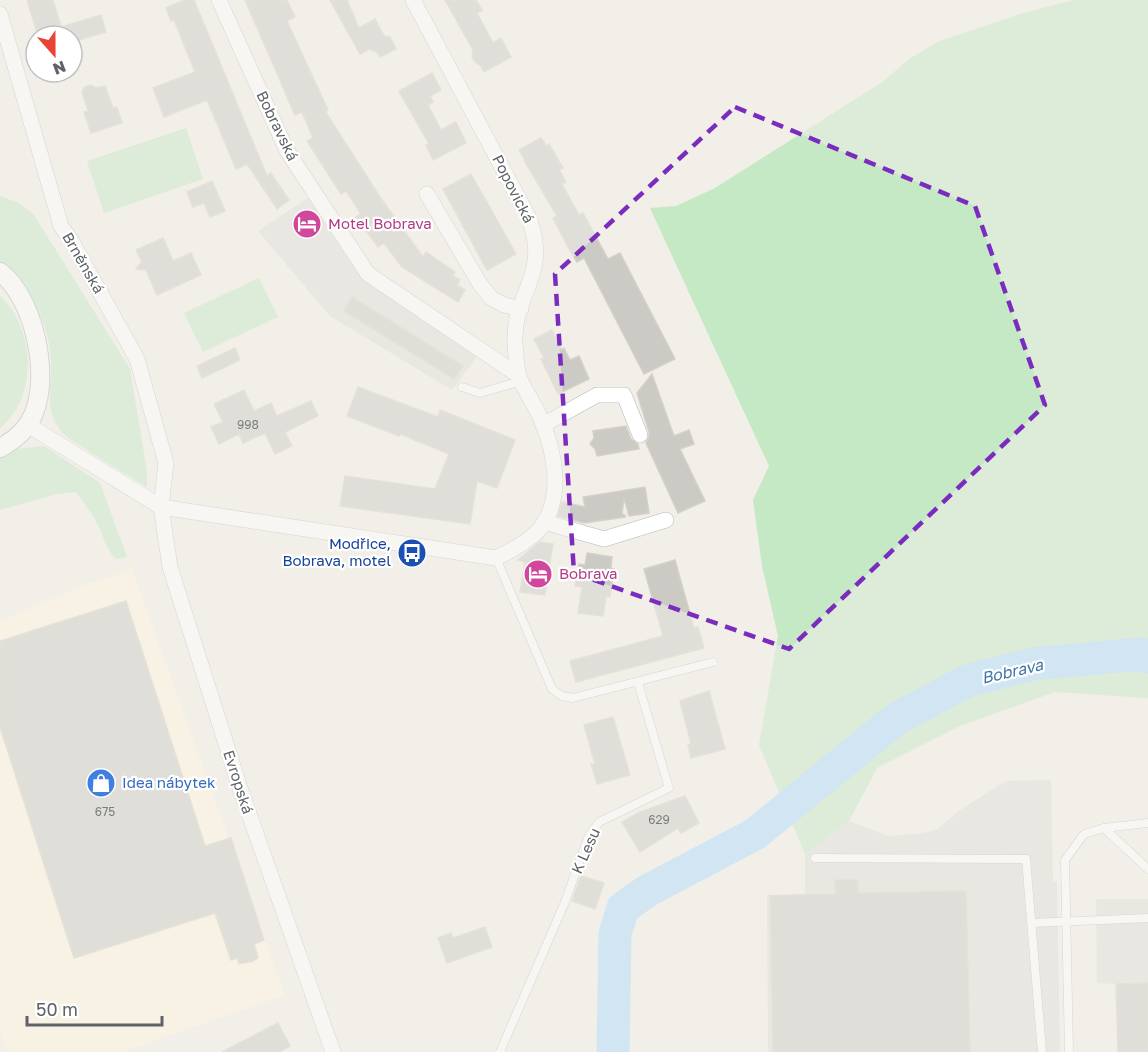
<svg xmlns="http://www.w3.org/2000/svg" width="1148" height="1052" font-family="'Golos Text',sans-serif">
<rect width="100%" height="100%" fill="#f1efe8"/>
<!-- commercial -->
<polygon fill="#fef7e0" points="131,566 285,995 122,1052 7,1052 0,1028 0,621 89,583 126,572"/>
<!-- industrial -->
<g fill="#e0deda">
<polygon points="308,198 358,273 478,355 452,390 330,316 258,231"/>
<polygon points="1051,780 1053,882 1057,882 1060,1052 768,1052 767,895 805,894 805,854 849,821 888,836 925,833 937,829 960,810 1006,781"/>
<polygon points="1096,899 1148,899 1148,1052 1118,1052 1116,984 1097,983"/>
</g>
<!-- green -->
<g fill="#c5e8c5">
<polygon points="1074,0 1148,0 1148,698 1055,692 962,725 877,768 849,821 805,854 759,745 778,636 762,566 753,500 769,466 650,208 676,206 715,188 881,83 909,59 940,41 1023,13"/>
<polygon points="186,128 203,179 104,213 87,161"/>
<path d="M0 196 19 203 34 215 130 369 147 472V487C125 474 102 460 81 446 75 442 67 438 62 432 42 410 53 384 51 358 49 323 28 284 0 263Z"/>
<polygon points="259,278 278,317 203,352 184,313"/>
<path d="M0 296C35 328 39 396 0 428Z"/>
<path d="M44 446 100 483 127 557 116 559C106 549 104 537 98 525 92 513 84 503 76 492L57 494 0 510V456L15 449Z"/>
</g>
<g fill="none" stroke-linecap="round" stroke-linejoin="round">
<!-- river -->
<polyline stroke="#aadaff" stroke-width="33" points="613,1052 615,934 623,908 647,891 755,834 896,719 967,681 1033,664 1140,654 1148,657"/>
</g>
<!-- building -->
<g fill="#cccac5" stroke="#d6d1c6" stroke-width="1.5">
<polygon points="27,0 53,0 61,27 101,15 106,32 72,42 72,36 38,36"/>
<polygon points="184,0 194,0 267,176 271,173 289,200 277,209 247,164 236,169 207,100 164,117 153,88 195,72 174,20 171,21 166,8"/>
<polygon points="245,0 287,0 295,17 287,21 328,110 325,111 380,197 423,257 426,252 455,272 453,276 460,280 457,285 465,290 458,302 402,267 384,243 378,247 356,217 361,214 346,191 341,194 307,141 313,138 302,112 295,115"/>
<polygon points="330,0 347,0 359,28 375,19 384,36 390,37 396,49 380,57 377,52 369,49 360,54"/>
<polygon points="445,0 476,0 482,10 477,13 493,43 501,38 511,57 484,72 481,66 475,62 472,57 473,50"/>
<polygon points="432,73 441,90 430,96 433,102 428,105 441,130 456,122 466,143 433,160 426,145 429,144 399,91"/>
<polygon points="90,85 97,88 105,86 113,108 117,107 122,123 91,133 84,112 88,111 82,92 85,87"/>
<polygon points="541,138 546,146 549,144 563,168 559,170 566,182 562,184 579,215 583,213 608,259 620,253 675,359 644,374 584,258 577,262 568,247 553,218 557,216 525,162 526,162 519,150"/>
<polygon points="471,174 516,254 487,270 443,189"/>
<polygon points="212,181 225,211 210,217 204,203 193,207 187,192"/>
<polygon points="163,238 173,261 191,253 201,275 157,295 146,270 136,269 142,262 136,250"/>
<polygon points="352,297 463,366 454,379 344,311"/>
<polygon points="552,330 561,350 564,348 570,360 579,356 589,379 558,394 541,359 544,358 534,339"/>
<polygon points="235,348 240,360 202,378 197,366"/>
<polygon points="652,374 674,436 689,430 694,444 680,449 705,501 678,513 646,443 649,437 649,432 637,393"/>
<polygon points="358,387 438,417 440,410 515,440 497,488 477,481 470,524 340,506 345,476 435,489 449,454 400,434 399,436 347,416"/>
<polygon points="244,390 254,411 271,403 277,416 311,401 318,416 285,432 292,446 275,454 265,433 243,443 239,434 219,444 211,427 223,422 214,404"/>
<polygon points="626,426 631,439 638,444 639,449 597,456 595,449 590,444 594,438 593,431"/>
<polygon points="645,487 649,513 629,516 624,498 622,514 625,515 625,517 584,523 558,516 562,502 585,507 583,497"/>
<polygon points="540,542 553,544 545,595 520,592 525,562 518,560"/>
<polygon points="587,553 612,557 611,568 614,569 610,597 606,596 603,616 578,613 582,587 575,586 579,564 585,565"/>
<polygon points="675,560 694,628 698,627 704,648 576,682 570,661 663,636 644,569"/>
<polygon points="126,601 205,846 231,838 264,940 254,944 258,958 253,961 239,964 237,958 231,960 215,913 74,958 0,727 0,641"/>
<polygon points="709,691 725,749 691,758 688,745 691,744 680,701"/>
<polygon points="613,717 630,775 597,784 591,764 595,764 584,725"/>
<polygon points="685,796 699,823 681,833 678,828 640,852 622,822 640,812"/>
<polygon points="581,876 604,883 595,909 572,901"/>
<polygon points="835,880 858,880 858,893 966,891 970,1052 773,1052 770,896 836,894"/>
<polygon points="485,927 492,947 447,963 438,938 451,933 453,938"/>
<polygon points="1148,983 1148,1052 1118,1052 1116,984"/>
<polygon points="278,1023 290,1046 280,1052 222,1052"/>
</g>
<g fill="none" stroke-linecap="round" stroke-linejoin="round">
<!-- service casing -->
<g stroke="#b5b8bc" stroke-width="9">
<g id="service">
<polyline points="462,387 480,393 521,381"/>
<polyline points="496,558 552,689 562,696 573,698 713,662"/>
<polyline points="1104,828 1148,869"/>
<polyline points="815,858 1026,859 1042,1052"/>
<polyline points="1032,923 1148,918"/>
<polyline points="500,1052 565,902 588,838 599,822 669,788 638,683"/>
<polyline points="1069,1052 1065,860 1084,834 1104,828 1148,823"/>
</g>
</g>
<!-- minor casing -->
<g stroke="#b5b8bc" stroke-width="16">
<g id="minor">
<polyline points="219,0 287,151 368,274 518,375"/>
<polyline points="0,14 61,226 71,240 137,359 166,463 161,507 170,567 240,788 333,1052"/>
<polyline points="427,194 480,284 491,298 504,305 521,309"/>
<path d="M28 425 161 507 496 558C511 551 526 543 538 531 565 500 555 450 540 417 534 403 524 390 519 376 516 367 516 354 515 344 512 293 552 275 528 216L413 0"/>
<polyline points="543,425 597,395 624,395 640,435"/>
<polyline points="544,522 604,539 666,520"/>
</g>
</g>
<!-- tertiary casing -->
<g stroke="#b5b8bc" stroke-width="20">
<path id="tertiary" d="M0 272C34 298 50 373 34 413 28 429 15 440 0 448"/>
</g>
<!-- service -->
<use href="#service" stroke="#fff" stroke-width="8"/>
<!-- minor -->
<use href="#minor" stroke="#fff" stroke-width="15"/>
<!-- tertiary -->
<use href="#tertiary" stroke="#fff" stroke-width="18"/>
</g>
<!-- marked area -->
<path d="M0 0H1148V1052H0ZM735 107 975 206 1045 405 789 649 574 573 555 274Z" fill="#f1efe8" fill-opacity=".55" fill-rule="evenodd"/>
<path fill="none" stroke="#7b2cbf" stroke-width="4.5" stroke-dasharray="12 8" stroke-linejoin="round" d="M735 107 975 206 1045 405 789 649 574 573 555 274Z"/>
<!-- icons -->
<defs>
<g id="hotel-disc" transform="scale(1.5)"><circle r="9.5" fill="#d1479c" stroke="#fff"/><path d="M-6-4.5h1.5V1H6V5H4.5V3h-9V5H-6ZM-4 0a1.8 1.8 0 1 1 3.6 0ZM.5 0V-2.5h3Q6-2.5 6 0Z" fill="#fff"/></g>
<g id="bus-disc" transform="scale(1.5)"><circle r="9.5" fill="#1a4fb4" stroke="#fff"/><path d="M-5-6H5V4H4V6H2V4H-2V6H-4V4H-5ZM-3.5-4V0h7V-4ZM-3.5 1.2v1.5H-2V1.2ZM2 1.2v1.5H3.5V1.2Z" fill="#fff"/></g>
<g id="shop-disc" transform="scale(1.5)"><circle r="9.5" fill="#3f7fe0" stroke="#fff"/><path d="M-5-2.5h2.3a2.7 3.5 0 0 1 5.4 0H5L5.5 6h-11ZM-1.5-2.5h3a1.5 2.3 0 0 0-3 0Z" fill="#fff"/></g>
</defs>
<g fill-rule="evenodd">
<use href="#hotel-disc" x="307" y="224"/>
<use href="#bus-disc" x="412" y="553"/>
<use href="#hotel-disc" x="538" y="574"/>
<use href="#shop-disc" x="101" y="783"/>
</g>
<g text-anchor="middle" stroke-width="4.5" stroke-linejoin="round" paint-order="stroke">
<!-- number labels -->
<g font-size="12" fill="#7a7d7f">
<text x="248" y="429">998</text>
<text x="105" y="816">675</text>
<text x="659" y="824">629</text>
</g>
<!-- street labels -->
<g font-size="15" fill="#5f6368" stroke="#fff">
<text transform="translate(277 126) rotate(64)" y="5">Bobravská</text>
<text transform="translate(513 189) rotate(63)" y="5">Popovická</text>
<text transform="translate(83 263) rotate(60)" y="5">Brněnská</text>
<text transform="translate(238 782) rotate(72)" y="5">Evropská</text>
<text transform="translate(586 851) rotate(-66)" y="5">K Lesu</text>
</g>
<!-- hotel labels -->
<g font-size="15" fill="#b23c85" stroke="#fff" text-anchor="start">
<text x="328" y="229">Motel Bobrava</text>
<text x="559" y="579">Bobrava</text>
</g>
<!-- transit labels -->
<g font-size="15" fill="#164399" stroke="#fff" text-anchor="end">
<text x="391" y="549">Modřice,<tspan x="391" dy="17">Bobrava, motel</tspan></text>
</g>
<!-- shop labels -->
<g font-size="15" fill="#366cbe" stroke="#fff" text-anchor="start">
<text x="122" y="788">Idea nábytek</text>
</g>
<!-- water labels -->
<g font-size="16" font-style="italic" fill="#4174aa" stroke="#fff">
<text transform="translate(1012 671) rotate(-13)" y="6">Bobrava</text>
</g>
</g>
<!-- north arrow -->
<g transform="translate(54 54) rotate(159)"><circle r="28" fill="#ffffff" stroke="#bfc1c3" stroke-width="1.5"/>
<path d="M0-4.5L10 22L0 15L-10 22Z" fill="#ea4335"/>
<text y="-9" font-size="16" font-weight="bold" text-anchor="middle" fill="#5f6368">N</text>
</g>
<!-- scale -->
<path d="M27 1016v9h135v-9" fill="none" stroke="#5f6368" stroke-width="3"/>
<text x="36" y="1016" font-size="18" fill="#5f6368" stroke="#ffffff" stroke-width="4.5" paint-order="stroke">50 m</text>
</svg>
